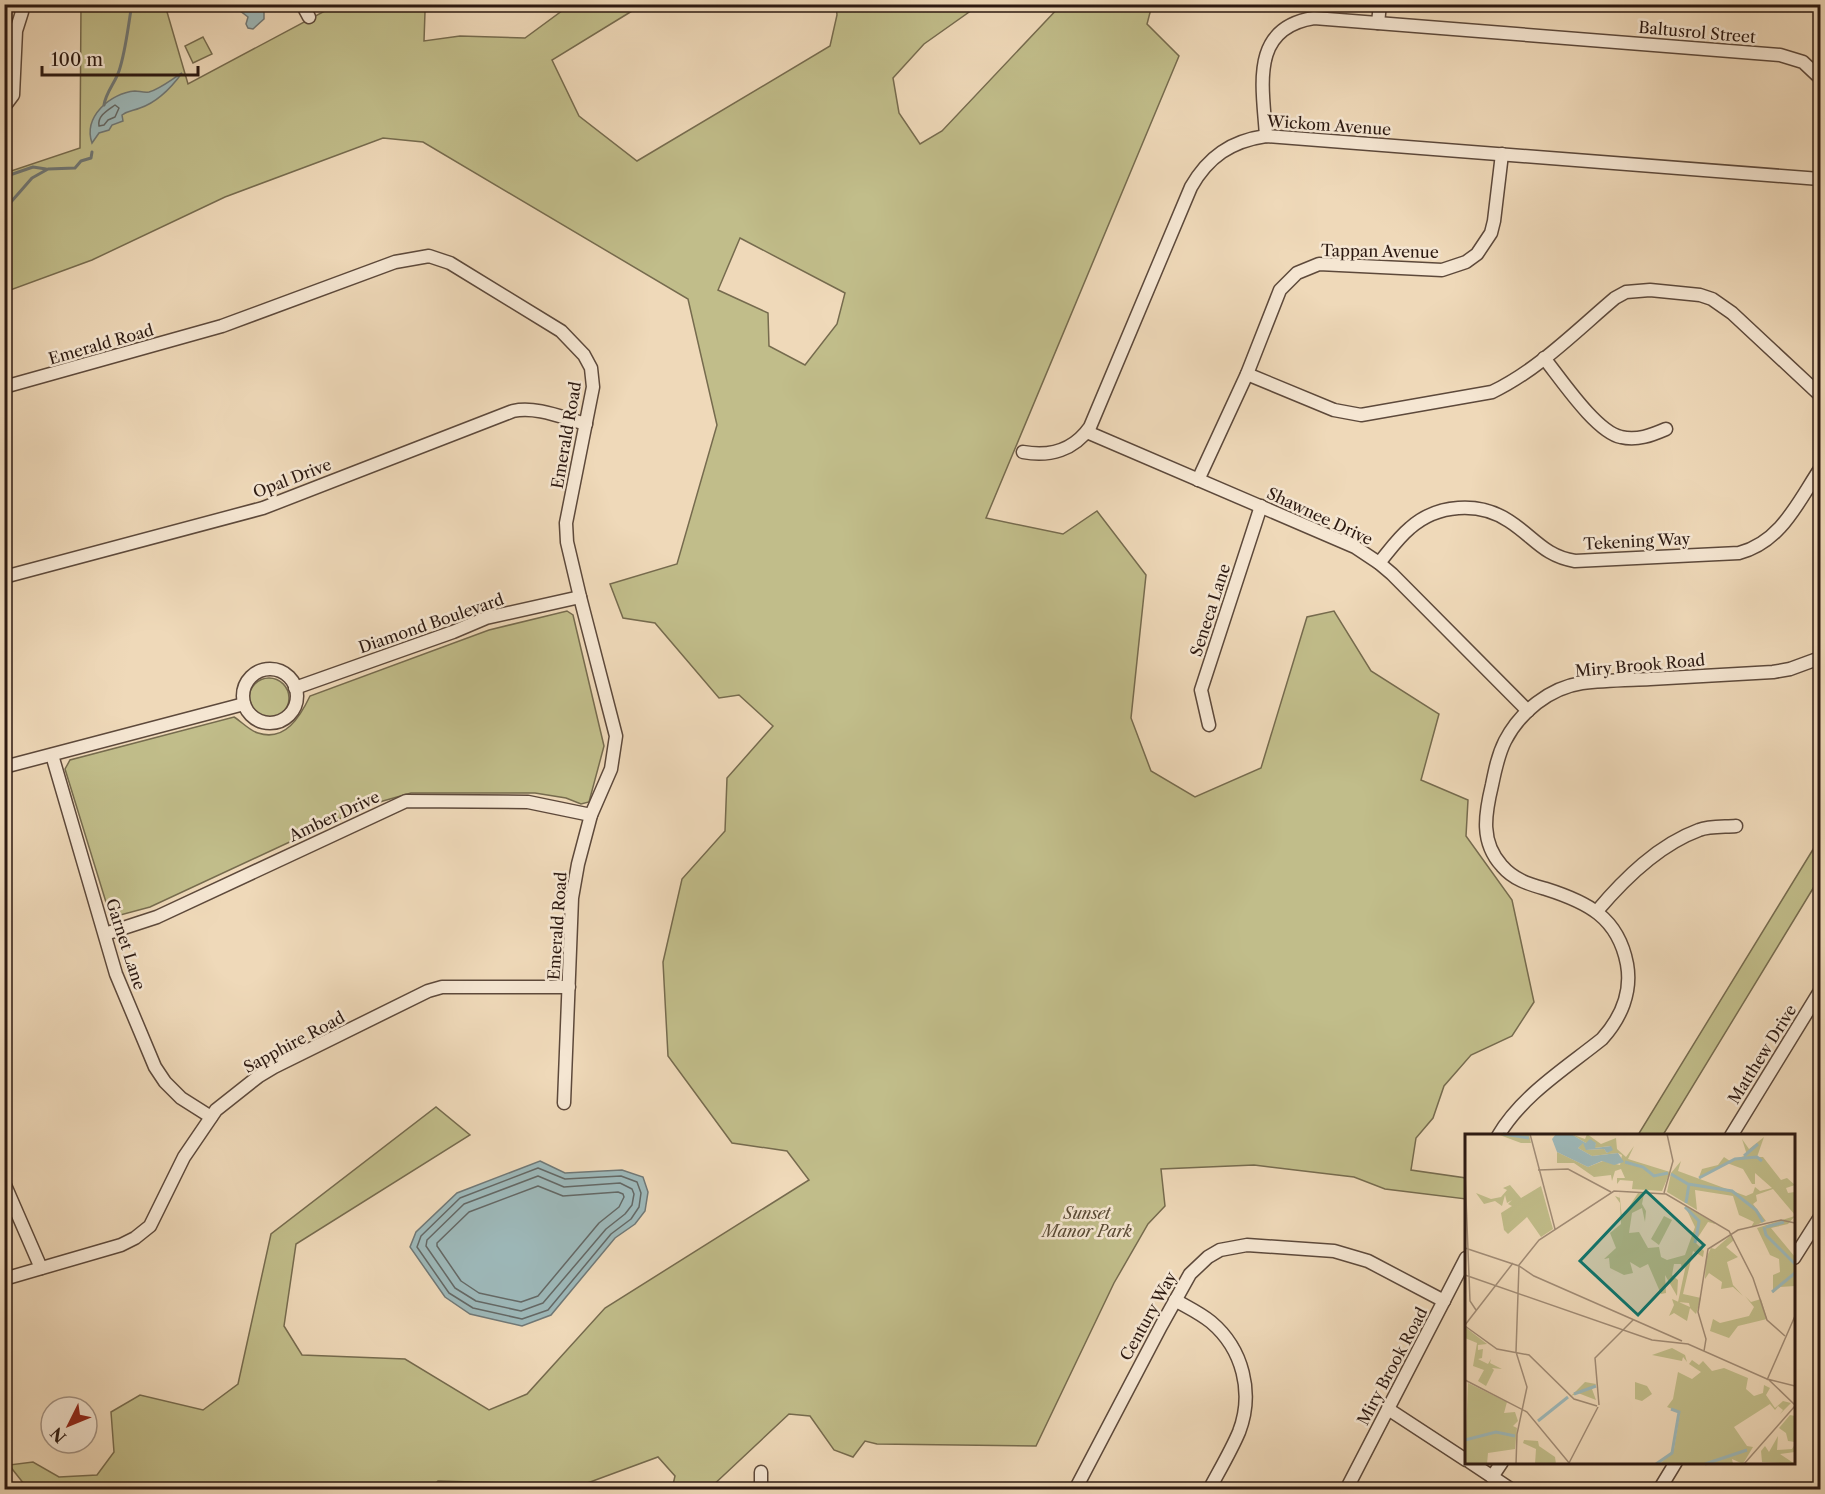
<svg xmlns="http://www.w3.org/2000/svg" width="1825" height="1494" font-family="'Libre Caslon Text',serif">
<rect width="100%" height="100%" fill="#efd9b9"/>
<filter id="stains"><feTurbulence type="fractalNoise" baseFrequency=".00333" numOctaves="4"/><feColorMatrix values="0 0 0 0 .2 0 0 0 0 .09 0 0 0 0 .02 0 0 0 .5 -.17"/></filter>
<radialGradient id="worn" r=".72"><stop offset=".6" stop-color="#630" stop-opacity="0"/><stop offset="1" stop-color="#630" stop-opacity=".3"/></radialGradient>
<!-- green -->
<g fill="#c1bd8a" stroke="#766b4e" stroke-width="1.5" fill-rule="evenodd">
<path d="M81 5H165L188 84 336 5H437L425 12 424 41 460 36 525 38 570 5H631L632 11 552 60 579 116 637 161 830 46 837 15 836 5H979L924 44 893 78 899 113 920 144 942 131 1061 5H1152L1147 24 1179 56 986 518 1063 534 1097 511 1146 575 1131 718 1151 771 1195 797 1261 768 1307 617 1334 611 1371 671 1439 714 1421 780 1468 800 1466 836 1512 900 1534 1002 1512 1036 1471 1055 1444 1086 1433 1118 1416 1138 1411 1170 1466 1178V1199L1385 1189 1354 1177 1254 1165 1161 1169 1165 1206 1148 1224 1114 1283 1036 1446 877 1444 865 1441 853 1457 834 1450 810 1416 789 1414 709 1489H672L675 1476 658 1457 582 1485 438 1481 429 1490 28 1489 9 1465 33 1462 59 1477 97 1475 114 1452 111 1412 140 1395 203 1410 238 1384 271 1234 436 1107 470 1135 296 1244 284 1326 302 1355 405 1359 489 1410 527 1394 605 1308 809 1180 787 1151 732 1143 668 1056 663 962 682 879 725 831 727 778 773 726 739 695 719 698 655 623 623 618 610 584 677 564 717 425 688 299 423 142 383 138 225 197 92 260 5 292V173L80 148ZM740 238 845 293 837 324 805 365 769 346 768 313 718 290Z"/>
<polygon points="203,37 212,54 193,63 185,46"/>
<path d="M567 611 573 615 604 746 589 802 581 804 566 798 535 793H411L369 805 150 907 113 917 109 912 65 769 70 760 234 717C242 722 250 731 258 733 285 742 300 717 310 696L489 630Z"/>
<circle cx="269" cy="698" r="20"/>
<polygon points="1820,838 1820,877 1663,1135 1638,1135"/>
</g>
<!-- water -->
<g fill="#9db8b9" stroke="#707876" stroke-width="1.5">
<path d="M238 5C248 4 257 4 264 11V19L253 29 248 28 246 24 248 17 239 10Z"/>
<path d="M182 73C171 88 158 102 140 108 133 111 129 110 122 115L123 121 112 125 109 130 99 133 92 143C83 117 110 93 135 91 139 91 144 93 149 92 160 89 172 79 182 73Z"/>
<polygon points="540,1161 565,1173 622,1170 643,1177 648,1192 645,1211 635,1224 615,1238 551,1315 522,1326 470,1314 445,1297 410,1247 416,1232 457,1193"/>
</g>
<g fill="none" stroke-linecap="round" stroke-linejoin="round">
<!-- shore -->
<g stroke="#646865" stroke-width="1.5">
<path d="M115 105 119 108 115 117 108 120 104 125 99 126C97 116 108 110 115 105Z"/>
<polygon points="538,1168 565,1179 621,1176 637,1182 641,1193 639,1207 631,1219 611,1234 548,1310 522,1319 473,1308 449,1293 417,1247 421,1236 460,1198"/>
<polygon points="538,1176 564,1187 620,1183 632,1189 634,1194 632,1205 625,1214 606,1229 543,1303 521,1311 476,1301 455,1288 426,1246 427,1240 464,1204"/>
<polygon points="538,1186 563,1196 618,1192 623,1194 624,1197 619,1207 599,1223 538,1296 521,1302 479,1293 461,1281 437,1246 437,1243 469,1212"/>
</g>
<!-- stream -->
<g stroke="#707876" stroke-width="3">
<path d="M104 105C106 92 115 83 119 71 126 50 128 26 132 4"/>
<polyline points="4,177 33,167 46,169"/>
<polyline points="4,210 32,178 48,169 75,168 81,161 91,158 92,152"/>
</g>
<!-- minor casing -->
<g stroke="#5d493b" stroke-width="15">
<g id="minor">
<polyline points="302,4 309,17"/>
<polyline points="1378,23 1380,4"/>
<polyline points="4,107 13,95 16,31 22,12 22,4"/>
<path d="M1266 136C1263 87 1249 28 1314 18L1780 55 1803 62 1820 78"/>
<path d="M1544 358C1561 379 1596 432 1621 437 1637 441 1652 435 1666 429"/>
<path d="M1247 374 1334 410 1361 415 1492 392C1538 370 1576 331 1615 298L1626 292 1650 290 1700 295 1712 299 1732 313 1820 395"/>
<polyline points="4,387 222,326 395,262 429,256 450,263 561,331 584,355 591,368 593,387 566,523 567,542 580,597 616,736 611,769 591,815 578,864 572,898 564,1103"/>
<polyline points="1087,432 1355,547 1379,563 1392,574 1528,711"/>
<path d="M1023 452C1050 457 1074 450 1090 427L1191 187C1208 157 1231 141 1266 136L1820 179"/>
<polyline points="1198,480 1247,374 1280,290 1297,273 1319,264 1442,270 1466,262 1477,254 1491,233 1494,221 1502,154"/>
<path d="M1379 563C1389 551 1398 538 1410 528 1437 504 1479 501 1509 521 1534 537 1544 556 1575 561L1739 553C1781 542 1798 502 1820 469"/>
<path d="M4 577 263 508 513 411C537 406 563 418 586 424"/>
<circle cx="270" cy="696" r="27"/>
<polyline points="295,688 453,632 486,618 580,597"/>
<polyline points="1209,725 1201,690 1261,506"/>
<polyline points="52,755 116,974 155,1067 165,1082 181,1098 211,1117"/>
<polyline points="4,767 244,704"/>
<path d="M1597 911C1624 879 1658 845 1699 830 1709 826 1724 827 1736 826"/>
<polyline points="105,934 157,917 406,801 528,802 591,815"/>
<path d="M1498 1136C1522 1095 1566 1068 1602 1039 1621 1018 1632 992 1627 964 1618 917 1587 902 1546 889 1529 884 1514 880 1502 866 1480 842 1485 814 1492 785 1495 770 1498 755 1505 741 1520 712 1549 688 1582 683 1604 680 1628 680 1650 679 1691 677 1732 674 1773 672L1790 669 1820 658"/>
<polyline points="1731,1136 1820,991"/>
<polyline points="4,1183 41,1268"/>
<polyline points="1794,1258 1820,1217"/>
<polyline points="4,1279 121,1245 135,1238 150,1226 184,1157 216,1110 259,1076 274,1067 428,991 442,987 569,987"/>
<path d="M1175 1300C1187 1307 1200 1313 1211 1322 1243 1349 1254 1393 1239 1432 1231 1451 1219 1471 1209 1490"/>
<polyline points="1388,1409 1466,1460"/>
<polyline points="1470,1462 1512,1490"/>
<polyline points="1492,1477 1502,1462"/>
<polyline points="761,1490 761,1472"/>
<polyline points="1075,1490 1161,1326 1190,1274 1208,1257 1220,1250 1247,1245 1334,1251 1368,1261 1444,1301"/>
<polyline points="1346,1490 1466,1258"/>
<polyline points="1659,1490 1676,1462"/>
</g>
</g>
<!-- tertiary casing -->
<g stroke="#5d493b" stroke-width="18">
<polyline id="tertiary" points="4,1488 6,1490"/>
</g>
<!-- minor -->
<use href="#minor" stroke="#f5e6d2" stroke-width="12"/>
<!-- tertiary -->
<use href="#tertiary" stroke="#f5e6d2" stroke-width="15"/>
</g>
<g text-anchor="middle" stroke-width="5" stroke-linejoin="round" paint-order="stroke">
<!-- street labels -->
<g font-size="16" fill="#2c1911" stroke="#f5e6d2">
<text transform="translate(1697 32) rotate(5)" y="6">Baltusrol Street</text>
<text transform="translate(1329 125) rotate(4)" y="6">Wickom Avenue</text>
<text transform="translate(1380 251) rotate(1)" y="6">Tappan Avenue</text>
<text transform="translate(101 344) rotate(-16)" y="6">Emerald Road</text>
<text transform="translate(566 435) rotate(-80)" y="6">Emerald Road</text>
<text transform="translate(292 478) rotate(-21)" y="6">Opal Drive</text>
<text transform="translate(1320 516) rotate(25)" y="6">Shawnee Drive</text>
<text transform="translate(1637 541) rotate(-3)" y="6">Tekening Way</text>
<text transform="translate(1210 610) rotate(-72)" y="6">Seneca Lane</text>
<text transform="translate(431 623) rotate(-19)" y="6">Diamond Boulevard</text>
<text transform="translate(1640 665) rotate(-5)" y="6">Miry Brook Road</text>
<text transform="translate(334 816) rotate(-25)" y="6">Amber Drive</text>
<text transform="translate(557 926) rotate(-86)" y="6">Emerald Road</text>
<text transform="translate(126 944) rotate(72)" y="6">Garnet Lane</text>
<text transform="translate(294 1042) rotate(-28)" y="6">Sapphire Road</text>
<text transform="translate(1762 1054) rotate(-58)" y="6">Matthew Drive</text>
<text transform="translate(1148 1316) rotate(-61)" y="6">Century Way</text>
<text transform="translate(1392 1366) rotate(-62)" y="6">Miry Brook Road</text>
</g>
<!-- park labels -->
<g font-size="16" font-style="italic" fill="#594a35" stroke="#f5e6d2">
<text x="1087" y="1219">Sunset<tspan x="1087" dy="18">Manor Park</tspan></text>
</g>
</g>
<!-- overview -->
<g transform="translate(1465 1134)">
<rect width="330" height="330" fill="#efd9b9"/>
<path d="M32 0H64L66 9H56ZM106 0 120 5 122 0 136 10 151 4 152 15 161 23 169 12 163 25 205 38 197 57 167 55 168 47 155 46 152 50V44H160L156 35 150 37 147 47 146 41 129 43 109 29H92V18L123 33 138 27 155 31 157 21 153 19 127 22 113 14 118 8 122 16 139 15 142 19 147 15 145 12 129 14 131 9H121ZM299 3 292 23H298L316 46 322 44 330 51 321 54 323 59 330 58V81L308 55 291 61 292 67 288 70 301 87 286 93 289 88 274 81 268 62 230 56 232 76 202 58 206 39 216 27 213 37 281 62 288 59 290 53 295 57 307 54 290 39V50H287L278 35 262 29 234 43 237 35 253 31 259 23 265 27 282 21 277 5 284 15ZM45 51 56 64 76 52 88 95 76 103 62 83 43 100 39 96 36 79 47 72 43 70 47 66 42 69 40 61 37 72 30 67 19 70 11 59 26 65 36 63 42 56 38 54ZM154 56 157 84 173 59 179 60 177 70 181 77 180 88 177 74 167 79 164 99 174 98 183 114 194 113 196 123 202 126 220 121 230 93 220 72 251 90 243 88 230 108 239 117 238 123 228 117 218 160 236 164 231 180 225 174 222 187 209 179 204 182 209 171 207 165 225 173 224 169 213 168 222 126 217 135 216 130H209L207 141 213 146 212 162 200 141 201 159 196 160 183 130 175 134 165 128 168 139 159 141 145 134 144 124 139 125 151 114 145 99 156 90 155 69 150 62 155 64ZM199 82 207 86 194 111 186 105ZM330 82 323 90 306 94 330 123V152L315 153 308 159V141L315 138 314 125 305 121 292 94ZM266 101 269 106 261 113 273 123 262 128 268 151 278 162 268 153 256 155 257 148 244 139 240 145 241 124 246 114 250 115ZM280 162 286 168 296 165 302 185 273 192 264 204 245 197 248 185 255 189 284 182 289 173ZM0 193 22 210 13 211V216L18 215 17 224 13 225 23 230 26 225 25 229 37 235 27 234 29 236 21 252 13 247 19 236 8 232 12 209 0 204ZM207 214 220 221 222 228 218 223 217 227 187 221ZM227 226 234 231 238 227 247 237 259 234 283 244 281 255 289 262 298 259 299 251 305 254 301 261 310 274 318 267 326 269 315 280 318 276 313 272 310 276 305 270 269 293 282 312 288 313 278 330 267 325 268 330H195L209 315 215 278 202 273 208 265 213 238 227 245 236 238 224 230ZM120 248 131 250 127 255 131 266 113 259 106 262ZM170 248 182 252 187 260 177 267 170 265ZM3 249 42 268 39 279 50 278 53 287 48 292 52 294 50 315 23 319 22 330H0ZM325 281 330 282V308L323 307 321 299 314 294ZM313 302 312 316 327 315 330 310V318L315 320 330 330 297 328 296 317 300 312 304 318ZM59 306 73 307 74 312 90 323 91 330H70L71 315 58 309Z" fill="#c1bd8a"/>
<path d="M91 0H106L121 9 125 5 131 9 130 14 146 12 148 16 142 19 139 15 121 16 118 9 113 14 127 22 153 19 159 28 149 31 137 27 123 33 92 18 87 5Z" fill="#9db8b9"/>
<path fill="none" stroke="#9db8b9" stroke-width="3" d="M38 0 64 4M279 22 293 10M160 28 178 33 189 42 203 39M206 40 223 50 267 57 291 76 298 88M234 44 270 25 292 23 297 27M221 69 224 50M220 73 234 87 230 109M299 93 301 101 330 130M301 93 319 88M231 106 234 88M307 158 330 139M109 260 131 252M73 287 103 263M0 306 31 298 50 302M191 330 207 319 214 278 206 275M240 330 282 316"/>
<path fill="none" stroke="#a18c76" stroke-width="1.5" d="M65 0 90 95M73 36 103 35 146 58M0 39 5 167 11 176M199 59 208 27 202 0M0 114 54 132 69 142 217 207M0 141 187 206 223 210 302 245 330 252M0 191 48 129M0 192 32 215 64 221 109 265 132 272M239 217 241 205 233 178 243 115 273 96 316 86 330 89M0 246 62 278 105 330M302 246 330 182M304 246 330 271M134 271 130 224 168 186M104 329 133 273M51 330 52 300 62 253 51 218 54 131 74 106 149 57 201 60 264 97 288 144 302 186 320 202M279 330 330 272"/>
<path fill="#0f766e" fill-opacity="0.15" stroke="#0f766e" stroke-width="3" d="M181 57 239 111 173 181 115 127Z"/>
<rect width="330" height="330" fill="none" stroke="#2c1911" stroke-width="3"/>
</g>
<!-- margin -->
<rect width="1825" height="1494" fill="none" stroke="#efd9b9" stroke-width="24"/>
<rect x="6" y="6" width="1813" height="1482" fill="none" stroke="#2c1911" stroke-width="3"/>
<rect x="12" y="12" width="1801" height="1470" fill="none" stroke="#2c1911" stroke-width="1.5"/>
<!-- north arrow -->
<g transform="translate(69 1425) rotate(227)"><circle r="28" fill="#f5e6d2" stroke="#a59485" stroke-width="1.5"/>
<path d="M0-4.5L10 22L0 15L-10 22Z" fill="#8f2418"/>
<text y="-9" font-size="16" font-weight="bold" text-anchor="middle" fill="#2c1911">N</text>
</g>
<!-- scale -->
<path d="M42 66v9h156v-9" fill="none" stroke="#2c1911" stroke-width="3"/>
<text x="51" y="66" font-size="18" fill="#2c1911" stroke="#f5e6d2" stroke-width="4.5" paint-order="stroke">100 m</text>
<rect width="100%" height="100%" filter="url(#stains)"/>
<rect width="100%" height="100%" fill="url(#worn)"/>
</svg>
